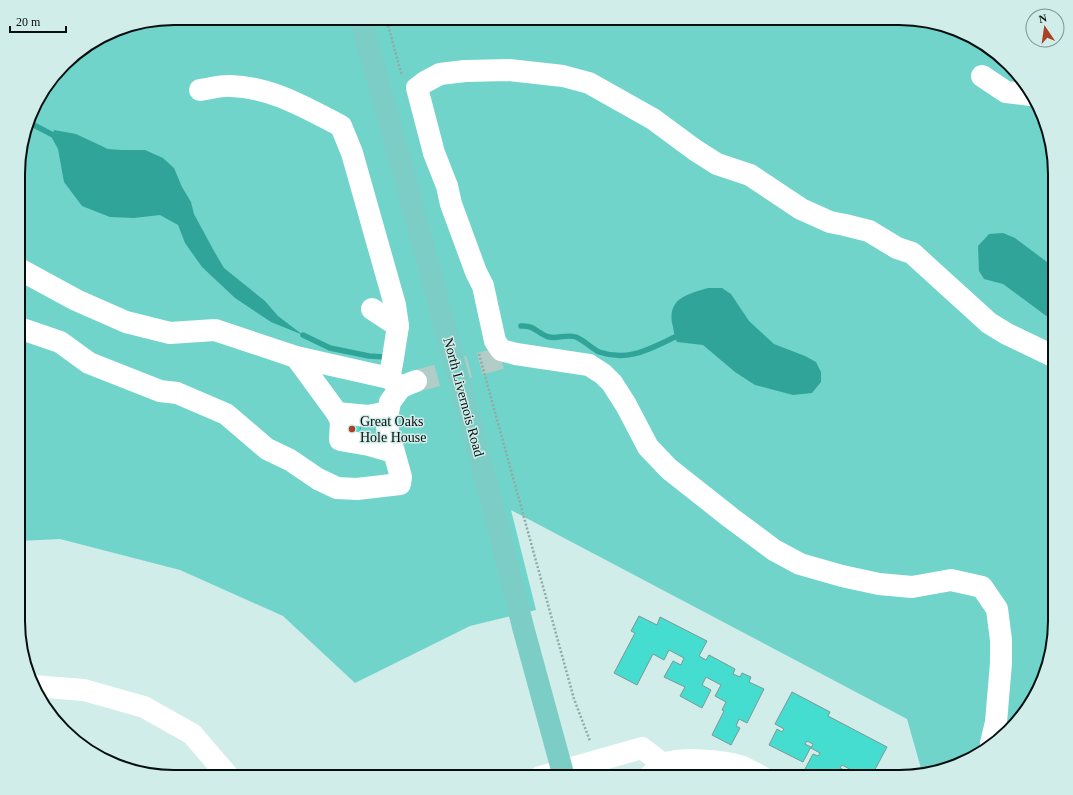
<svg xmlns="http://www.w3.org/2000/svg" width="1073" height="795" font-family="Georgia,serif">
<rect width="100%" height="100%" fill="#d0ede9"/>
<!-- green -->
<polygon fill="#70d4ca" points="174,18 909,18 958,30 1002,57 1039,105 1055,174 1055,631 1043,681 1016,724 968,761 922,772 907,719 511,510 536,610 470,626 355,683 283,616 180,570 60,539 19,541 19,153 39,96 71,57 124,26"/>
<!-- water -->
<g fill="#31a49a">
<polygon points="54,130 76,134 108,149 122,150 145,150 163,158 174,168 182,187 191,202 194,214 214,251 224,268 265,301 278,316 303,335 271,322 235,298 202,267 185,243 178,225 160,215 134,218 110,217 82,206 64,182 58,149 52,138"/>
<polygon points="1003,233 1015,238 1055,268 1055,320 1049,318 1003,284 984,279 979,271 978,246 989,234"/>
<path d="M708 288H722L731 294 749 321 774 344 805 356 816 362 821 372V382L812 393 793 395 755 385 735 372 703 345 677 342C674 336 674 330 672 323 668 298 688 294 708 288Z"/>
</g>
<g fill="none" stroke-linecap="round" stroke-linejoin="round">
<!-- stream -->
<g stroke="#31a49a" stroke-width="5.5">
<polyline points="30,123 53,135"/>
<path d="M521 326C536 325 537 334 549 337 557 339 567 334 576 337 585 341 591 348 599 352 629 362 649 349 675 337"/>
<polyline points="303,335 330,348 369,356 385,357"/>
</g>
</g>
<!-- building -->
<g fill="#44ddcf" stroke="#7d9895">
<polygon points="345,421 361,422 359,438 344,436"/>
<polygon points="639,616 657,625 660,617 707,641 699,656 706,660 709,655 735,669 733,674 740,677 742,673 751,677 749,682 764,689 747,723 739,719 736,726 740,728 731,745 712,735 724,711 722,710 726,702 715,696 721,685 706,677 702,685 711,690 702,708 680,696 685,687 664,677 673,661 681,665 684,658 669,650 664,660 653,654 637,685 614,673 635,633 631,631"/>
<polygon points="792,692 830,712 828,716 887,747 871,777 857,777 859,774 842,765 840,768 846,771 843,777 819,777 805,769 813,754 818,756 820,753 811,748 813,744 807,741 805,744 811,747 803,762 769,745 777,729 782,732 784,729 775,724"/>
</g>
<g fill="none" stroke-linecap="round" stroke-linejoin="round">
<!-- minor-tunnel -->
<polyline stroke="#b2ccc8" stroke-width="22" stroke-dasharray="22 11" stroke-linecap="butt" points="416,381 516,354"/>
<!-- path -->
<g stroke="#93a9a6" stroke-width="2.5" stroke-dasharray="2 2" stroke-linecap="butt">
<polyline points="386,18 402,76"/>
<polyline points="479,354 574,699 590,741"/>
</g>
<!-- minor -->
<g stroke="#fff" stroke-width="22">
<polyline points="982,76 1006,92 1031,95"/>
<path d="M200 90C210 89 221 85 231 86 271 87 306 108 341 126L352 153 395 305 398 326 392 364 389 378 401 387"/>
<polyline points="19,269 76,300 126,322 170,333 215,330 296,357 389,378"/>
<polyline points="372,309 398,326"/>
<polyline points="19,328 60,342 89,363 160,391 177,393 226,414 267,449 290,460 318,479 337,488 357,489 400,484 401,477 387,427 388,412 390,402 401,387 416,381"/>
<polyline points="296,357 337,413 368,416 388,412"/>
<polyline points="337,413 341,421 340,440 369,445 393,452"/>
<polyline points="33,686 84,690 144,707 192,734 229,777"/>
<polyline points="991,743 996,722 1001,663 1001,640 997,609 982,587 951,580 912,587 879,584 842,576 800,564 774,550 731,518 669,469 648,447 626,405 612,383 603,374 589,365 516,354 501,350 495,341 483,286 476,272 451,204 447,186 434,153 417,88 425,82 440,74 465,71 509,70 563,76 589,83 653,119 695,150 717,164 750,175 801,209 830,222 845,225 869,231 897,248 912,253 989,323 1007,334 1055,357"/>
<polyline points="540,777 642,748 663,764"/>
<path d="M649 777C653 773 658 768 663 765 677 756 727 761 743 767 749 770 756 774 762 777"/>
</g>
<!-- major -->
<polyline stroke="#7dcdc7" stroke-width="22" points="360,18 405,178 499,530 523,627 564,777"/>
</g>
<!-- markers -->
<circle fill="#aa4124" stroke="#d0ede9" stroke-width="1.5" cx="352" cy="429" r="4"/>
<g text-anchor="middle" stroke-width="3" stroke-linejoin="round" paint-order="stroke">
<!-- street labels -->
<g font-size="14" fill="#060f0e" stroke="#d0ede9">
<text transform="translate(464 397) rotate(75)" y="5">North Livernois Road</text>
</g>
<!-- poi labels -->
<g font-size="14" fill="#060f0e" stroke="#d0ede9" text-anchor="start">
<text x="360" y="426">Great Oaks<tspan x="360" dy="16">Hole House</tspan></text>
</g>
</g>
<!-- crop -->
<path d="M0 0H1073V795H0ZM174 25H899A149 149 0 0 1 1048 174V621A149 149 0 0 1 899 770H174A149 149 0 0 1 25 621V174A149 149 0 0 1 174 25Z" fill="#d0ede9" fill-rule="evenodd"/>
<path fill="none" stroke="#060f0e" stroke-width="2" d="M174 25H899A149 149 0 0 1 1048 174V621A149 149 0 0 1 899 770H174A149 149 0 0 1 25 621V174A149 149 0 0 1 174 25Z"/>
<!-- north arrow -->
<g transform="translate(1045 28) rotate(347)"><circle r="19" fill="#d0ede9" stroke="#7f9491"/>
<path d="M0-3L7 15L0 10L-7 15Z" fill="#aa4124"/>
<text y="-6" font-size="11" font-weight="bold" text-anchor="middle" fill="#060f0e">N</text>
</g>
<!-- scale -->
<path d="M10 26v6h56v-6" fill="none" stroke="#060f0e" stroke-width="2"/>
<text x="16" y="26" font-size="12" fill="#060f0e" stroke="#d0ede9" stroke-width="3" paint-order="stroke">20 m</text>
</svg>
